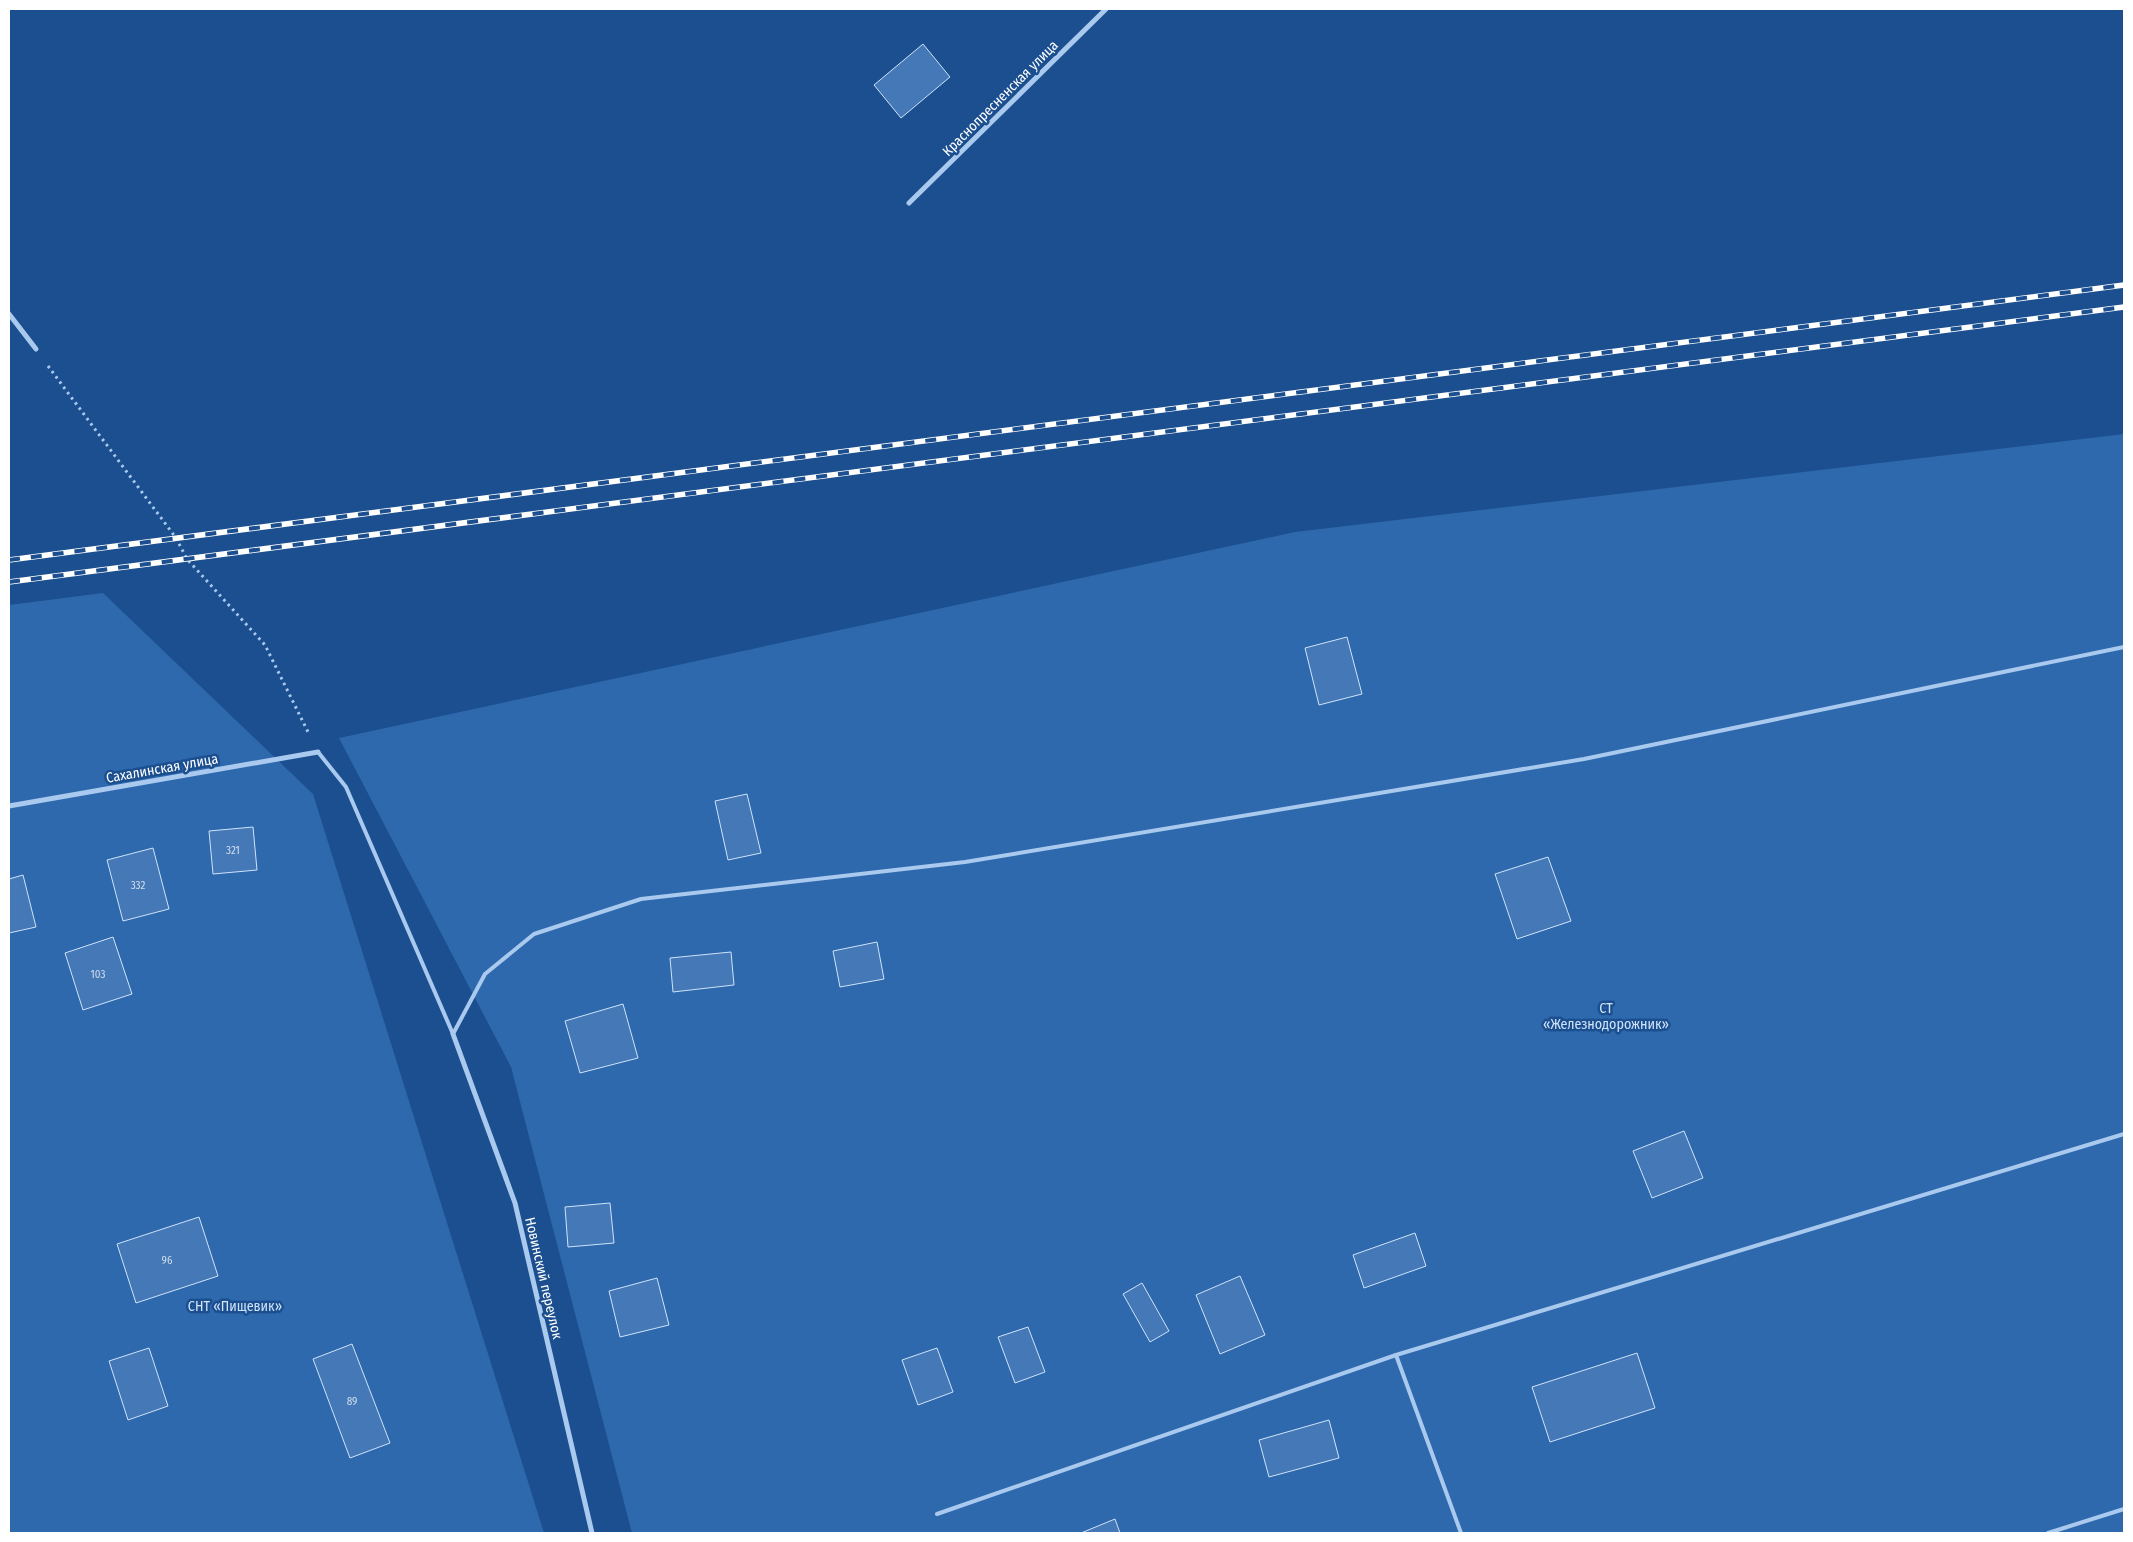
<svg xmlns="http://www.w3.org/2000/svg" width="2133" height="1542" font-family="'Fira Sans Condensed',sans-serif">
<rect width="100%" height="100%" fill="#1b4f8f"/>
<!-- green -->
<g fill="#2e69ad">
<polygon points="2124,434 2124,1533 632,1533 511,1067 339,738 1295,532"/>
<polygon points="103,593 313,794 544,1533 9,1533 9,605"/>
</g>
<!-- building -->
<g fill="#4478b7" stroke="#cfe3fa">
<polygon points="923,44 950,77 901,118 874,85"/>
<polygon points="1347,637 1362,694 1319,705 1305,648"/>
<polygon points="747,794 761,853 728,860 715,801"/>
<polygon points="253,827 257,870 213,874 209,831"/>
<polygon points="153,848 169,909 123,921 107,860"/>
<polygon points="1548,857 1571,921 1517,939 1495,874"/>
<polygon points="23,875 36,927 9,933 9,879"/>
<polygon points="113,937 132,994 83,1010 65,953"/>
<polygon points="877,942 884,979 840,987 833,951"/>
<polygon points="731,952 734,985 673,992 670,958"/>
<polygon points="623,1004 638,1058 580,1073 565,1021"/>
<polygon points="1684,1131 1703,1178 1652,1198 1633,1151"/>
<polygon points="610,1203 614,1243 568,1247 565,1207"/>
<polygon points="199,1217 218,1276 136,1303 117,1244"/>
<polygon points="1415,1233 1426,1266 1364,1288 1353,1255"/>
<polygon points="1240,1276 1265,1335 1220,1354 1196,1295"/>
<polygon points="657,1278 669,1325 620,1337 609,1291"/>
<polygon points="1142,1283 1169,1331 1150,1342 1123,1294"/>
<polygon points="1028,1327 1045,1372 1015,1383 998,1337"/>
<polygon points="352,1344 390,1443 350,1458 313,1359"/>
<polygon points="149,1348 168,1406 128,1420 109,1361"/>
<polygon points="937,1348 953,1392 918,1405 902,1360"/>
<polygon points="1637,1353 1655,1408 1550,1442 1532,1387"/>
<polygon points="1329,1420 1339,1458 1269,1477 1259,1440"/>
<polygon points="1115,1519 1120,1533 1081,1533"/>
</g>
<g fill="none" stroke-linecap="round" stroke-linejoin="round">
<!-- path -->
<polyline stroke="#a9c9ee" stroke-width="3" stroke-dasharray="2.5 4" stroke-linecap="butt" points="48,366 176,538 187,559 265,645 308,732"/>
<!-- lane -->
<g stroke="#a9c9ee" stroke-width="4">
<polyline points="318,752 346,787 453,1034"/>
<polyline points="453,1034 485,974 534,934 641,899 965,862 1584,759 2124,647"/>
<polyline points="1396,1355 1461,1533"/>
<polyline points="937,1514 1396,1355 2124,1134"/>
<polyline points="2048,1533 2124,1509"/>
</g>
<!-- street -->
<g stroke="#a9c9ee" stroke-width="5">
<polyline points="909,203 1106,9"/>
<polyline points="9,314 36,349"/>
<polyline points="9,806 318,752"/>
<polyline points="453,1034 515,1203 592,1533"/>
</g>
<!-- rail casing -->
<g stroke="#fff" stroke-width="5.5">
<g id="rail">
<polyline points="9,560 2124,285"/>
<polyline points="9,582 2124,307"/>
</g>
</g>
<!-- rail -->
<use href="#rail" stroke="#1b4f8f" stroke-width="4" stroke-dasharray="11" stroke-linecap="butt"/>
</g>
<g text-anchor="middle" stroke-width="5" stroke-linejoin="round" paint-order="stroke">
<!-- number labels -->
<g font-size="11" fill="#d0dded">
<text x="233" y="854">321</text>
<text x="138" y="889">332</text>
<text x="98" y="978">103</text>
<text x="167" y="1264">96</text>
<text x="352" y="1405">89</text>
</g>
<!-- street labels -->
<g font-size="14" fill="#fff" stroke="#1b4f8f">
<text transform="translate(1000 98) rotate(-45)" y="5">Краснопресненская улица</text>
<text transform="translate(162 768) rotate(-10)" y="5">Сахалинская улица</text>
<text transform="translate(544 1278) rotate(77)" y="5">Новинский переулок</text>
</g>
<!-- park labels -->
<g font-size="14" fill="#cfe3fa" stroke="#1b4f8f">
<text x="1606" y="1013">СТ<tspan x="1606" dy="16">«Железнодорожник»</tspan></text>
<text x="235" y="1311">СНТ «Пищевик»</text>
</g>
</g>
<!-- border -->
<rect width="2133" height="1542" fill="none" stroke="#ffffff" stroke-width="20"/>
</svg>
